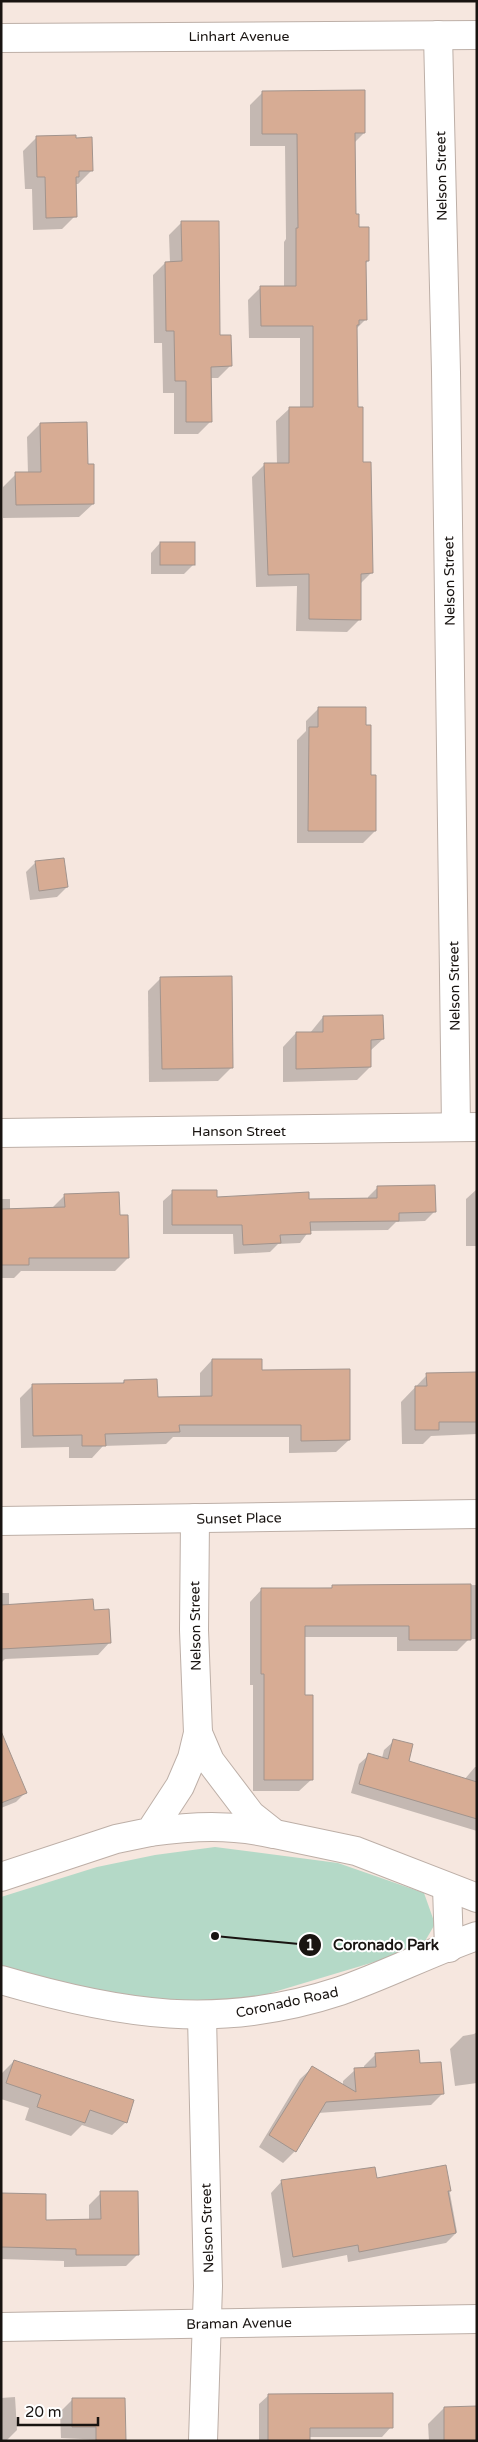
<svg xmlns="http://www.w3.org/2000/svg" width="478" height="2442" font-family="'Varela Round',sans-serif">
<rect width="100%" height="100%" fill="#f6e7df"/>
<!-- park -->
<polygon fill="#b4d9c7" points="215,1847 338,1863 424,1893 435,1924 421,1948 264,1995 206,2003 159,2003 66,1985 1,1965 1,1897 97,1867 155,1855"/>
<!-- shadow -->
<g fill="#0003">
<polygon points="263,92 364,133 354,143 355,215 368,261 365,264 366,319 356,329 356,408 371,573 360,584 359,620 347,632 296,631 297,586 256,587 252,477 265,464 277,464 276,421 289,409 300,408 300,338 249,338 248,300 261,287 284,287 284,242 286,239 285,146 250,146 250,105"/>
<polygon points="37,137 91,171 78,184 74,184 75,216 62,229 33,230 32,189 25,189 23,151"/>
<polygon points="182,222 230,366 218,378 210,378 211,421 198,434 174,434 174,393 163,393 162,343 154,343 153,275 165,263 170,263 169,235"/>
<polygon points="40,424 86,466 93,504 79,517 3,518 3,487 16,474 28,474 27,437"/>
<polygon points="160,543 194,564 184,574 151,574 151,553"/>
<polygon points="318,709 365,727 375,831 363,843 297,843 297,740 306,731 306,721"/>
<polygon points="36,862 67,887 57,897 30,900 26,872"/>
<polygon points="161,978 232,1067 218,1081 149,1082 148,991"/>
<polygon points="323,1017 383,1039 370,1051 370,1067 357,1080 283,1082 283,1047 296,1033 310,1033"/>
<polygon points="378,1187 434,1212 425,1221 396,1222 388,1230 309,1231 300,1243 278,1244 270,1252 234,1254 233,1234 163,1234 163,1201 173,1192 216,1198 368,1200 368,1197"/>
<polygon points="476,1190 477,1246 466,1246 466,1199"/>
<polygon points="65,1195 118,1217 128,1258 115,1271 21,1271 14,1278 1,1278 1,1199 10,1199 10,1210 51,1209"/>
<polygon points="212,1360 260,1371 349,1440 336,1452 289,1453 289,1437 173,1437 166,1444 103,1446 92,1458 69,1458 69,1447 21,1448 20,1398 33,1385 122,1384 124,1381 156,1398 200,1397 200,1373"/>
<polygon points="477,1374 477,1434 431,1436 423,1444 402,1444 401,1402 427,1375"/>
<polygon points="477,1585 477,1639 469,1639 457,1651 397,1651 397,1637 303,1637 303,1696 312,1779 299,1791 253,1791 253,1685 250,1685 250,1602 262,1589"/>
<polygon points="1,1593 9,1593 9,1605 92,1611 109,1643 98,1655 5,1659 1,1663"/>
<polygon points="394,1741 407,1762 464,1780 475,1767 477,1767 477,1831 351,1793 359,1764 369,1755 382,1758 384,1750"/>
<polygon points="1,1757 26,1792 16,1802 1,1808"/>
<polygon points="477,2032 477,2083 455,2086 450,2049 463,2036 474,2034"/>
<polygon points="376,2054 419,2064 443,2093 431,2105 318,2113 295,2151 283,2163 259,2147 300,2079 312,2068 343,2086 343,2081 355,2070 364,2069 364,2066"/>
<polygon points="14,2061 126,2122 112,2135 82,2125 71,2136 25,2120 29,2108 1,2099 1,2074"/>
<polygon points="445,2166 457,2232 446,2243 348,2262 347,2255 282,2268 271,2193 282,2181 376,2179"/>
<polygon points="101,2193 138,2254 126,2266 64,2267 64,2261 1,2259 1,2194 44,2221 89,2220 89,2205"/>
<polygon points="269,2395 391,2427 382,2437 308,2437 308,2441 259,2441 259,2404"/>
<polygon points="15,2397 17,2430 7,2440 1,2440 1,2398"/>
<polygon points="72,2400 124,2441 61,2438 60,2412"/>
<polygon points="444,2408 477,2441 429,2441 428,2424"/>
</g>
<!-- building -->
<g fill="#d7ac94" stroke="#a2948d">
<polygon points="365,90 365,133 355,133 356,214 359,214 359,227 369,227 369,261 366,261 367,320 359,320 359,325 357,325 358,407 363,407 363,462 371,462 373,573 361,574 361,620 309,619 309,574 268,575 264,463 289,463 289,407 313,407 313,326 261,326 260,286 296,286 296,228 298,228 297,134 262,134 262,91"/>
<polygon points="76,135 76,138 92,137 93,171 79,171 79,177 76,177 77,217 46,218 45,177 37,177 36,136"/>
<polygon points="181,221 219,221 220,335 231,335 232,366 211,367 212,422 186,422 186,381 175,381 174,331 166,331 165,262 182,261"/>
<polygon points="87,422 88,464 94,464 94,504 16,505 15,472 41,472 40,423"/>
<rect x="160" y="542" width="35" height="23"/>
<polygon points="318,707 366,707 366,725 371,725 371,775 376,775 376,831 308,831 309,727 318,727"/>
<polygon points="64,858 68,887 39,891 35,861"/>
<polygon points="232,976 233,1068 162,1069 160,977"/>
<polygon points="383,1015 384,1039 371,1040 371,1067 296,1069 296,1032 323,1032 323,1016"/>
<polygon points="435,1185 436,1212 399,1213 399,1221 310,1222 311,1234 280,1235 281,1243 243,1245 242,1225 172,1225 172,1190 217,1190 217,1197 309,1192 309,1199 377,1198 377,1186"/>
<polygon points="119,1192 120,1215 128,1215 129,1258 29,1258 29,1265 1,1265 1,1209 65,1207 64,1194"/>
<polygon points="212,1359 262,1359 262,1370 350,1369 350,1440 301,1441 301,1425 179,1425 180,1432 105,1434 106,1446 82,1446 82,1435 33,1436 32,1384 124,1383 124,1380 157,1379 158,1397 212,1396"/>
<polygon points="477,1372 477,1422 439,1422 439,1430 415,1430 415,1386 427,1386 426,1373"/>
<polygon points="471,1584 471,1640 409,1640 409,1626 305,1626 305,1695 313,1695 313,1780 264,1780 264,1674 261,1674 261,1588 332,1588 332,1585"/>
<polygon points="93,1599 94,1610 109,1609 111,1643 1,1649 1,1605"/>
<polygon points="1,1731 27,1793 1,1803"/>
<polygon points="393,1739 413,1744 409,1761 477,1782 477,1819 359,1784 368,1753 388,1759"/>
<polygon points="419,2050 420,2063 441,2062 444,2094 326,2102 296,2152 269,2135 312,2066 356,2092 354,2068 376,2067 375,2053"/>
<polygon points="14,2060 134,2100 127,2123 90,2110 85,2123 37,2107 41,2095 6,2083"/>
<polygon points="446,2165 451,2191 448,2191 456,2233 359,2252 358,2245 293,2257 281,2180 375,2167 377,2178"/>
<polygon points="100,2191 138,2191 139,2255 76,2255 76,2249 1,2247 1,2193 46,2194 46,2220 101,2219"/>
<polygon points="393,2393 393,2428 310,2428 310,2441 268,2441 268,2394"/>
<polygon points="72,2398 125,2398 126,2441 96,2441 96,2427 72,2427"/>
<polygon points="477,2406 477,2441 444,2441 444,2407"/>
</g>
<g fill="none" stroke-linecap="round" stroke-linejoin="round">
<!-- minor casing -->
<g stroke="#bdafa7" stroke-width="30">
<g id="minor">
<polyline points="438,35 446,372 456,1127"/>
<polyline points="1,38 477,35"/>
<polyline points="1,1133 477,1127"/>
<polyline points="1,1521 477,1514"/>
<polyline points="198,1733 210,1761 251,1815 275,1834 356,1851 477,1898"/>
<path d="M150 1832C193 1826 230 1824 274 1834"/>
<polyline points="1,1877 116,1839 150,1832 180,1786 192,1758 198,1733 194,1630 195,1518"/>
<polyline points="447,1887 449,1948"/>
<path d="M1 1980C120 2015 219 2031 340 1991 386 1975 431 1952 477 1936"/>
<polyline points="202,2016 208,2286 203,2441"/>
<polyline points="1,2327 477,2319"/>
</g>
</g>
<!-- minor -->
<use href="#minor" stroke="#fff" stroke-width="28"/>
</g>
<g text-anchor="middle" stroke-width="4" stroke-linejoin="round" paint-order="stroke">
<!-- street labels -->
<g font-size="14" fill="#191411" stroke="#fff">
<text x="239" y="41">Linhart Avenue</text>
<text transform="translate(441 176) rotate(-91)" y="5">Nelson Street</text>
<text transform="translate(449 581) rotate(-91)" y="5">Nelson Street</text>
<text transform="translate(454 986) rotate(-91)" y="5">Nelson Street</text>
<text x="239" y="1136">Hanson Street</text>
<text transform="translate(239 1518) rotate(-1)" y="5">Sunset Place</text>
<text transform="translate(195 1626) rotate(-91)" y="5">Nelson Street</text>
<text transform="translate(287 2002) rotate(-12)" y="5">Coronado Road</text>
<text transform="translate(207 2228) rotate(-92)" y="5">Nelson Street</text>
<text transform="translate(239 2323) rotate(-1)" y="5">Braman Avenue</text>
</g>
</g>
<!-- callouts -->
<path fill="none" stroke="#191411" stroke-width="2" d="M215 1936L310 1945"/>
<g fill="#191411" stroke="#fff" stroke-width="2">
<circle cx="215" cy="1936" r="5"/>
<circle cx="310" cy="1945" r="12"/>
</g>
<g font-size="15" text-anchor="middle" font-weight="bold" fill="#fff">
<text x="310" y="1950">1</text>
</g>
<g font-size="15" text-anchor="middle" font-weight="bold" fill="#191411" stroke="#fff" stroke-width="4" stroke-linejoin="round" paint-order="stroke">
<text x="386" y="1950">Coronado Park</text>
</g>
<!-- border -->
<rect width="478" height="2442" fill="none" stroke="#191411" stroke-width="5"/>
<!-- scale -->
<path d="M18 2417v8h80v-8" fill="none" stroke="#191411" stroke-width="2.5"/>
<text x="25" y="2417" font-size="15" fill="#191411" stroke="#ffffff" stroke-width="4" paint-order="stroke">20 m</text>
</svg>
